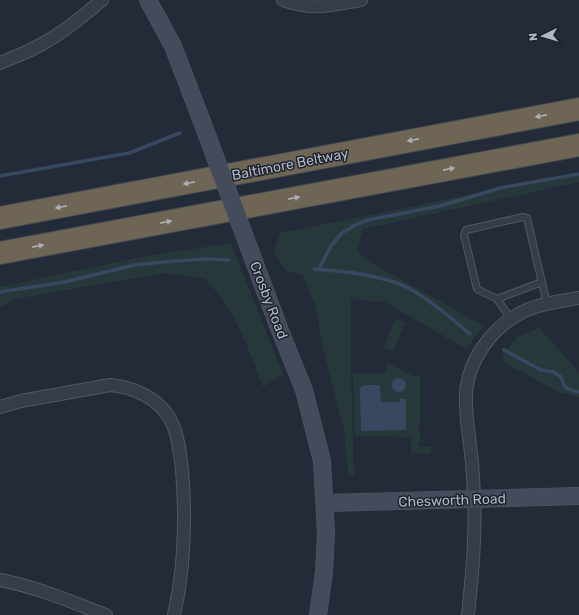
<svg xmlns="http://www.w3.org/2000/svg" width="579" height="615" font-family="Rubik,sans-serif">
<rect width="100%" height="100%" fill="#232b38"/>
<!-- green -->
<g fill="#26383a">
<polygon points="579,173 579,182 363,229 357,251 368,261 484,326 466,349 385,302 351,299 351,366 354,476 348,472 344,430 323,348 316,309 303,275 285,270 274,251 280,233"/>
<path d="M231 243 283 374 263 387C252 357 240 326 223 300 218 292 211 286 205 279L165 273 15 299 0 308V287L136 258Z"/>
<polygon points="395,319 405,322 393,352 384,348"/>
<polygon points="539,328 579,372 579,397 561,393 503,362 503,354 517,337"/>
<polygon points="387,363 413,376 420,375 420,422 419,422 419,428 420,428 420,441 419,441 419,447 431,447 431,454 411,453 411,437 355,436 353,373 386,373"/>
</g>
<!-- water -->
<g fill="#394861">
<circle cx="399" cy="385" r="7"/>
<polygon points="364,385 378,385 380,386 381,402 400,402 400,399 406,399 406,430 361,431 360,388"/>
</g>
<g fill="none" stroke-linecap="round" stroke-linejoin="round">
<!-- stream -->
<g stroke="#394861" stroke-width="3.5">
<polyline points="0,176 129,153 180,133"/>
<path d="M314 269C342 271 387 275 412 290 433 302 452 319 470 334"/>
<polyline points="319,269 331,246 342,233 355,225 368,220 440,206 500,188 579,174"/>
<polyline points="0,292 64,282 135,265 163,262 205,259 229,260"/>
<polyline points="504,350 541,370 554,372 561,377 564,385 568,389 579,392"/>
</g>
<!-- lane casing -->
<g stroke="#515863" stroke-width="8">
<g id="lane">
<polyline points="497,299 542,282"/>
<polyline points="511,319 497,299 477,289 464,235 466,230 523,217 527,218 547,304"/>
</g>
</g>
<!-- street casing -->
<g stroke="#515863" stroke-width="14">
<g id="street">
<path d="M283 0C312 11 332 5 361 0"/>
<path d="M0 63C14 57 29 52 42 44 64 32 83 16 102 0"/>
<path d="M0 407 21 401 110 385C133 387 156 397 169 417 178 432 180 453 182 470 186 519 185 567 174 615"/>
<path d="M0 580C37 587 71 602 106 615"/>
<path d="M468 615C472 576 476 536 474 496 473 482 473 468 471 454 469 434 465 413 466 393 469 357 495 323 529 309 544 303 562 301 579 298"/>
</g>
</g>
<!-- secondary casing -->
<g stroke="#515863" stroke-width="18">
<g id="secondary">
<polyline points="148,0 173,46 201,119"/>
<polyline points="261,280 279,328 304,390 322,461 326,533 324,572 318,615"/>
<polyline points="326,503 579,496"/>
</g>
</g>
<!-- highway casing -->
<g stroke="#414853" stroke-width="24">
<g id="highway">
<polyline points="0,218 579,109"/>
<polyline points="0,253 579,145"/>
</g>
</g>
<!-- lane -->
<use href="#lane" stroke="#363d49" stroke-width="6"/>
<!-- street -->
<use href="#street" stroke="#363d49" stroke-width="12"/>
<!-- secondary -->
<use href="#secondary" stroke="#444c5b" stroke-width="17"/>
<!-- highway -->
<use href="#highway" stroke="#6e6554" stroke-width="22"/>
<!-- secondary-bridge casing -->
<g stroke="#515863" stroke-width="18" stroke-linecap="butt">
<polyline id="secondary-bridge" points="201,119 261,280"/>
</g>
<!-- secondary-bridge -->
<use href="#secondary-bridge" stroke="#444c5b" stroke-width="17"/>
</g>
<!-- one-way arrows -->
<defs><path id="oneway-solid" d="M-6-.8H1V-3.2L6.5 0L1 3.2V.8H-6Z"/></defs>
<g fill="#aab0ba">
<use href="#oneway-solid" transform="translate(541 116) rotate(169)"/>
<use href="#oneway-solid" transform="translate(413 140) rotate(169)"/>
<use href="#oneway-solid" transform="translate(449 169) rotate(-11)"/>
<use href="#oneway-solid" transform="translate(189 183) rotate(169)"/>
<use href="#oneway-solid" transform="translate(294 198) rotate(-11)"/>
<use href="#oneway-solid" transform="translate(61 207) rotate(169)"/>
<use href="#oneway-solid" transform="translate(166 222) rotate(-11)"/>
<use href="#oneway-solid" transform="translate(38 246) rotate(-11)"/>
</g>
<g text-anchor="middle" stroke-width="3" stroke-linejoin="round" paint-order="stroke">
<!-- street labels -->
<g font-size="14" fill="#b1b8c5" stroke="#1c222d">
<text transform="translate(290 164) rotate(-11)" y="5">Baltimore Beltway</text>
<text transform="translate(269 300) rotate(69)" y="5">Crosby Road</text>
<text transform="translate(452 500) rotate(-2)" y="5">Chesworth Road</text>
</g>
</g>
<!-- north arrow -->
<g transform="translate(543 36) rotate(265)" stroke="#1c222d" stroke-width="3" paint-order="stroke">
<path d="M0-3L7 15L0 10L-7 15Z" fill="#b1b8c5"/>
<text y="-6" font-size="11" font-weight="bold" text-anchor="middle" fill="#b1b8c5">N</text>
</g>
</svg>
